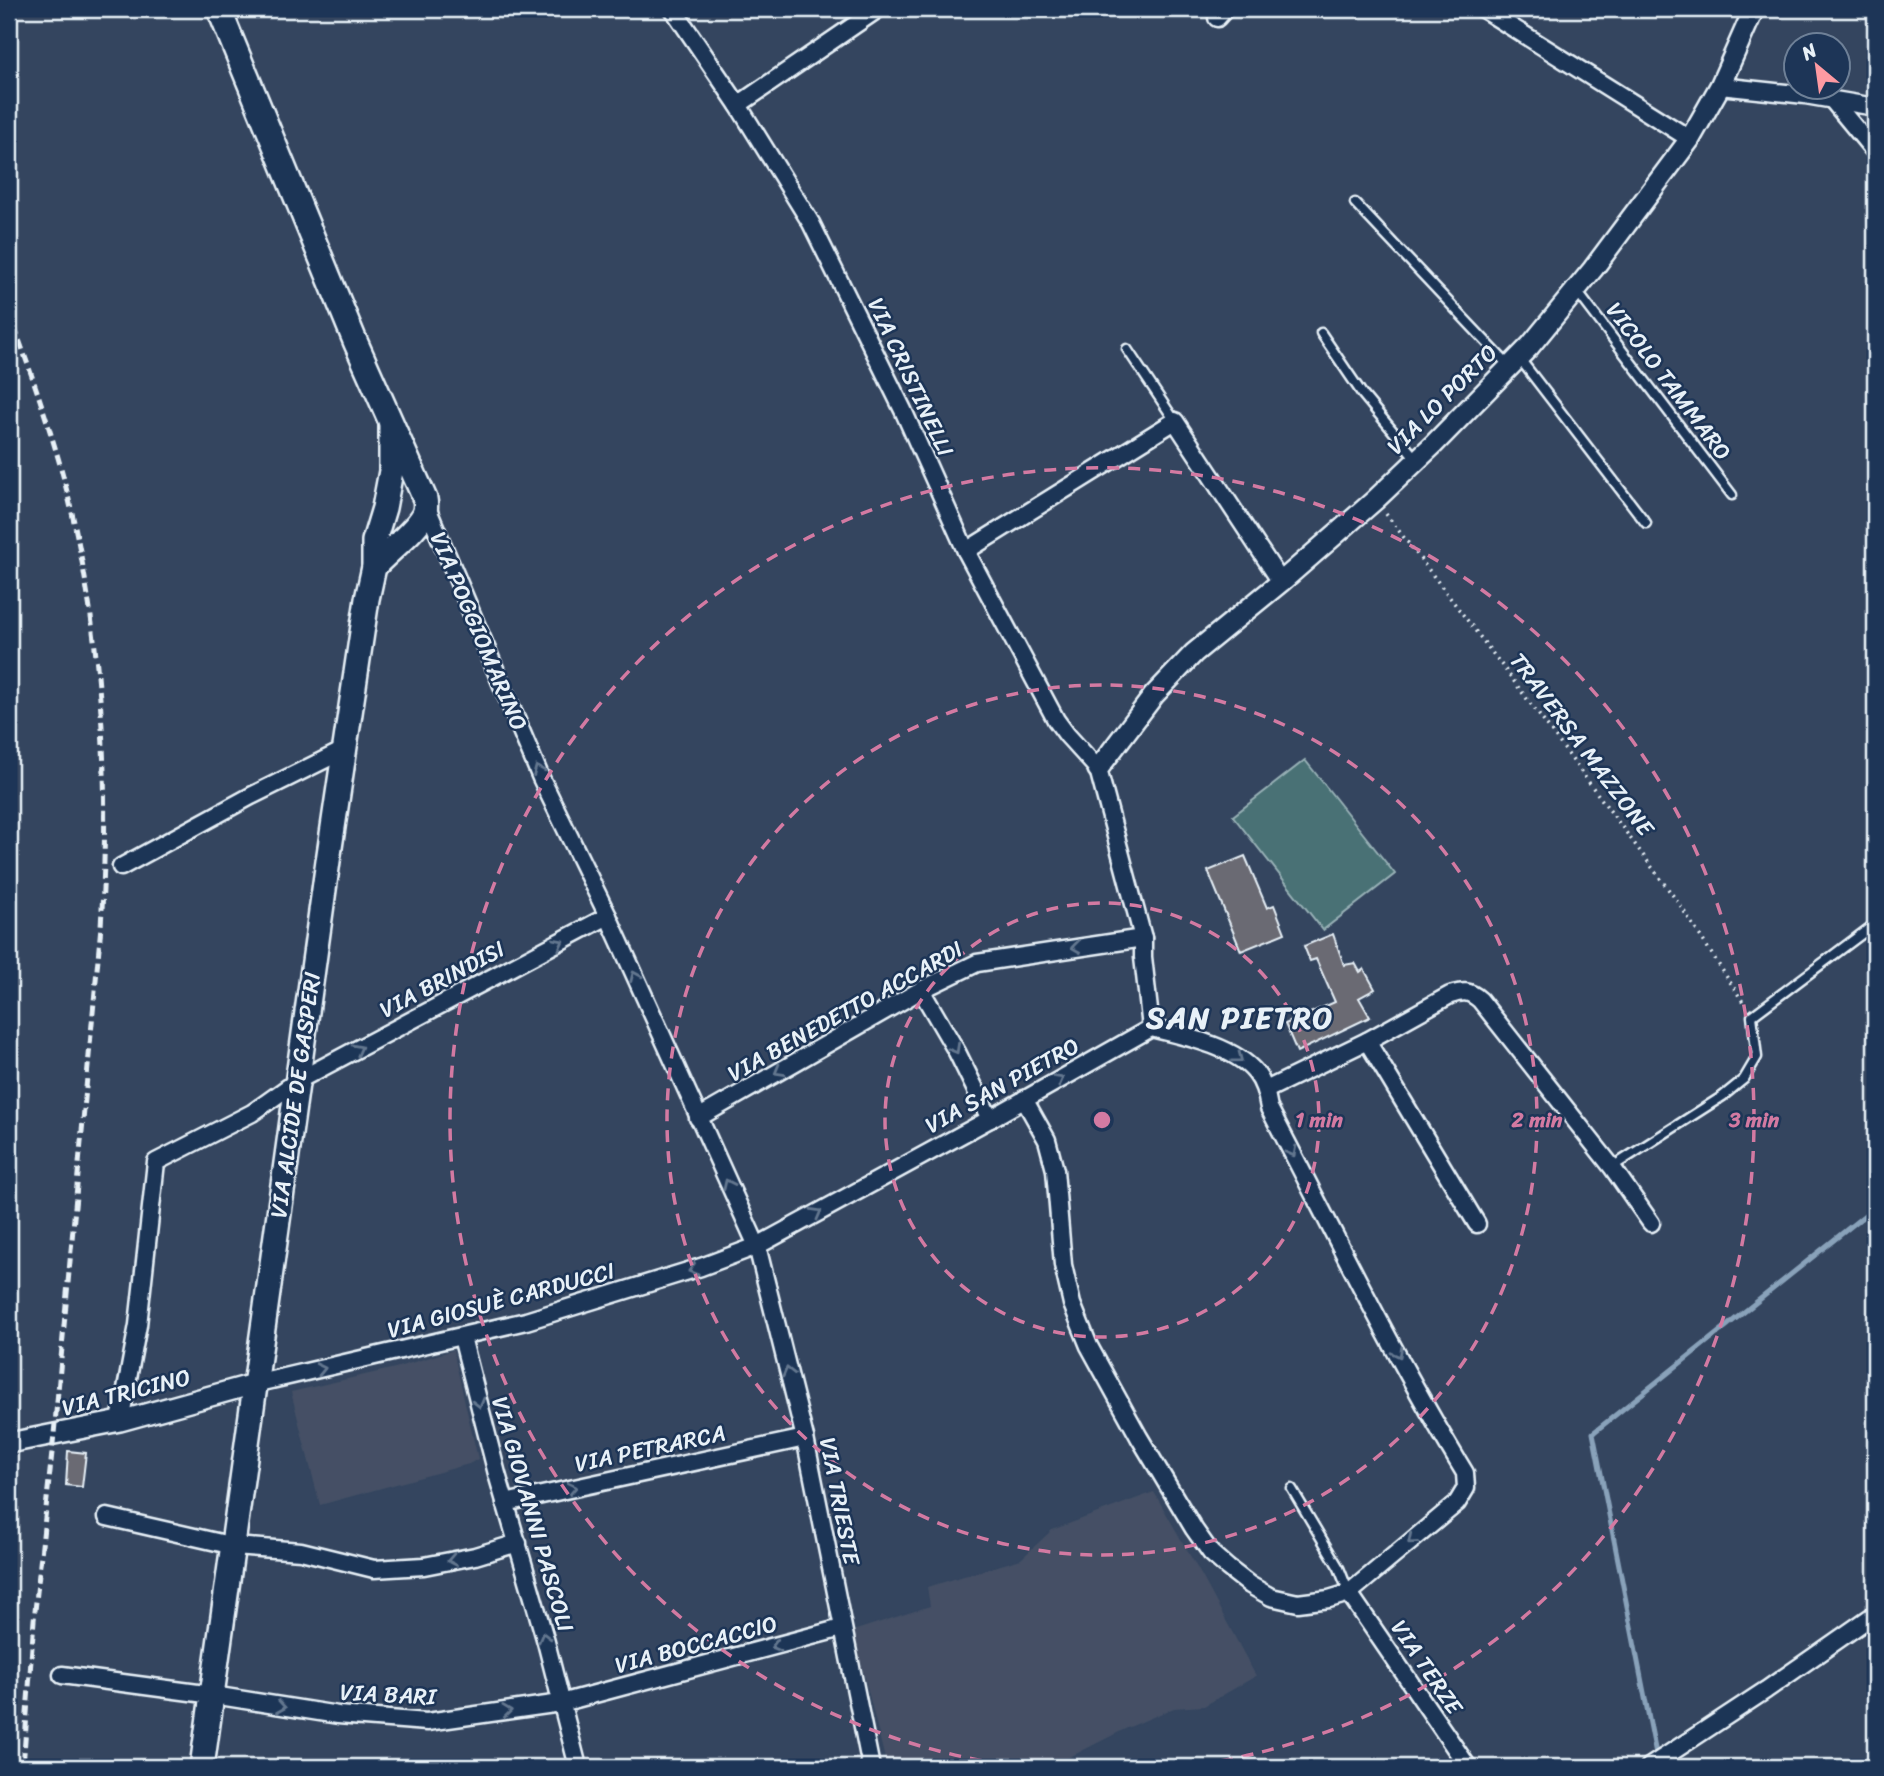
<svg xmlns="http://www.w3.org/2000/svg" width="1884" height="1776" font-family="Sriracha,sans-serif">
<rect width="100%" height="100%" fill="#34455f"/>
<filter id="ink" filterUnits="userSpaceOnUse"><feTurbulence type="fractalNoise" baseFrequency=".0143" numOctaves="2"/><feDisplacementMap in="SourceGraphic" scale="14" xChannelSelector="R" yChannelSelector="G"/><feConvolveMatrix kernelMatrix="1 2 1 2 8 2 1 2 1" color-interpolation-filters="sRGB"/></filter>
<g filter="url(#ink)">
<!-- built -->
<g fill="#445065">
<polygon points="453,1350 478,1459 469,1464 320,1505 291,1392 395,1368"/>
<polygon points="1154,1492 1203,1578 1256,1676 1204,1706 1174,1708 1125,1729 1050,1767 887,1767 853,1631 930,1606 927,1587 1021,1559 1052,1530"/>
</g>
<!-- green -->
<polygon fill="#487175" stroke="#98b1b6" stroke-width="2" points="1305,760 1395,874 1323,930 1233,816"/>
<g fill="none" stroke-linecap="round" stroke-linejoin="round">
<!-- stream -->
<polyline stroke="#89a2ba" stroke-width="5" points="1657,1759 1593,1433 1875,1207"/>
</g>
<!-- building -->
<g fill="#6a6a73" stroke="#e8f1f8" stroke-width="2">
<polygon points="1245,856 1267,908 1274,905 1285,933 1241,951 1208,871"/>
<polygon points="1333,934 1344,965 1355,963 1360,972 1364,969 1375,989 1359,998 1370,1017 1297,1052 1285,1024 1335,1002 1316,959 1310,961 1304,946"/>
<polygon points="68,1451 86,1453 82,1487 66,1485"/>
</g>
<g fill="none" stroke-linecap="round" stroke-linejoin="round">
<!-- service casing -->
<g stroke="#e8f1f8" stroke-width="13">
<g id="service">
<polyline points="1355,203 1509,366"/>
<polyline points="1576,290 1732,495"/>
<polyline points="1321,333 1363,395 1417,460"/>
<polyline points="1127,349 1175,421"/>
<polyline points="1520,359 1646,523"/>
<polyline points="1612,1167 1723,1096 1744,1079 1757,1057 1752,1016 1875,924"/>
<polyline points="1292,1489 1339,1568 1349,1593"/>
</g>
</g>
<!-- minor casing -->
<g stroke="#e8f1f8" stroke-width="21">
<g id="minor">
<polyline points="673,9 738,105 811,223 903,410 966,551 1056,720 1067,735 1098,769 1143,938 1143,957 1151,1028"/>
<polyline points="1483,9 1690,139"/>
<polyline points="1217,18 1225,9"/>
<polyline points="1720,86 1805,95 1875,107"/>
<polyline points="1833,101 1875,152"/>
<polyline points="738,105 878,9"/>
<polyline points="426,505 541,778 608,916 757,1246 805,1438 871,1767"/>
<polyline points="966,551 1175,421 1281,582"/>
<polyline points="121,867 251,796 344,750"/>
<polyline points="921,990 957,1052 990,1119"/>
<polyline points="1367,1041 1477,1224"/>
<path d="M1266 1090 1367 1041 1450 995C1463 991 1469 990 1480 1000L1612 1167 1651 1223"/>
<polyline points="698,1118 921,990 977,963 1143,938"/>
<polyline points="462,1337 497,1474 546,1642 578,1767"/>
<path d="M254 1384 526 1321 701 1267 757 1246 990 1119 1151 1028C1184 1036 1234 1046 1256 1073 1264 1083 1267 1095 1269 1108 1333 1230 1393 1355 1465 1473L1466 1488 1457 1503 1349 1593 1329 1599 1298 1603 1271 1597 1250 1585 1228 1568 1211 1553 1194 1529 1139 1437 1089 1346 1072 1304 1063 1265 1055 1170 1047 1140 1024 1099"/>
<polyline points="120,1421 138,1325 156,1162 252,1113 297,1081 608,916"/>
<polyline points="505,1503 805,1438"/>
<polyline points="107,1517 234,1546 301,1551 374,1569 424,1566 475,1556 518,1543"/>
<polyline points="1349,1593 1468,1767"/>
<polyline points="62,1675 213,1695 338,1715 427,1722 561,1703 842,1628"/>
<polyline points="1649,1767 1766,1690 1875,1614"/>
</g>
</g>
<!-- tertiary casing -->
<g stroke="#e8f1f8" stroke-width="24">
<g id="tertiary">
<polyline points="1098,769 1154,695 1194,653 1281,582 1375,500 1434,444 1530,346 1593,269 1690,139 1720,86 1754,9"/>
<polyline points="9,1443 120,1421 254,1384"/>
</g>
</g>
<!-- secondary casing -->
<g stroke="#e8f1f8" stroke-width="28">
<g id="secondary">
<path d="M219 9 355 341 425 499C426 504 426 506 425 511 421 527 387 552 374 567"/>
<polyline points="202,1767 328,861 367,599 374,567 374,541 384,508 391,471 391,425"/>
</g>
</g>
<!-- path -->
<polyline stroke="#e8f1f8" stroke-width="3.5" stroke-dasharray="2 5" stroke-linecap="butt" points="1386,514 1510,676 1680,905 1745,1005"/>
<!-- service -->
<use href="#service" stroke="#1d3557" stroke-width="8"/>
<!-- minor -->
<use href="#minor" stroke="#1d3557" stroke-width="16"/>
<!-- tertiary -->
<use href="#tertiary" stroke="#1d3557" stroke-width="19"/>
<!-- secondary -->
<use href="#secondary" stroke="#1d3557" stroke-width="23"/>
<!-- rail -->
<path stroke="#e8f1f8" stroke-width="5" stroke-dasharray="10 5" stroke-linecap="butt" d="M9 312C28 364 46 415 61 468 101 619 111 771 101 926L54 1434 34 1620 23 1767"/>
</g>
<!-- one-way arrows -->
<defs><path id="oneway-chevron" d="M-2-3.5L2.5 0L-2 3.5" fill="none" stroke-width="1.6" stroke-linecap="round" stroke-linejoin="round" transform="scale(1.75)"/></defs>
<g stroke="#64778f">
<use href="#oneway-chevron" transform="translate(538 770) rotate(-113)"/>
<use href="#oneway-chevron" transform="translate(559 943) rotate(-28)"/>
<use href="#oneway-chevron" transform="translate(1076 947) rotate(172)"/>
<use href="#oneway-chevron" transform="translate(635 976) rotate(-114)"/>
<use href="#oneway-chevron" transform="translate(358 1049) rotate(-28)"/>
<use href="#oneway-chevron" transform="translate(955 1049) rotate(61)"/>
<use href="#oneway-chevron" transform="translate(1238 1058) rotate(37)"/>
<use href="#oneway-chevron" transform="translate(779 1071) rotate(150)"/>
<use href="#oneway-chevron" transform="translate(1059 1080) rotate(-29)"/>
<use href="#oneway-chevron" transform="translate(1292 1152) rotate(62)"/>
<use href="#oneway-chevron" transform="translate(728 1184) rotate(-115)"/>
<use href="#oneway-chevron" transform="translate(817 1213) rotate(-29)"/>
<use href="#oneway-chevron" transform="translate(693 1270) rotate(163)"/>
<use href="#oneway-chevron" transform="translate(1398 1353) rotate(62)"/>
<use href="#oneway-chevron" transform="translate(321 1369) rotate(-13)"/>
<use href="#oneway-chevron" transform="translate(788 1372) rotate(-104)"/>
<use href="#oneway-chevron" transform="translate(479 1403) rotate(75)"/>
<use href="#oneway-chevron" transform="translate(572 1488) rotate(-12)"/>
<use href="#oneway-chevron" transform="translate(1412 1540) rotate(140)"/>
<use href="#oneway-chevron" transform="translate(452 1560) rotate(169)"/>
<use href="#oneway-chevron" transform="translate(544 1637) rotate(-105)"/>
<use href="#oneway-chevron" transform="translate(776 1646) rotate(165)"/>
<use href="#oneway-chevron" transform="translate(281 1707) rotate(9)"/>
<use href="#oneway-chevron" transform="translate(507 1711) rotate(-7)"/>
</g>
</g>
<!-- distance rings -->
<g fill="none" stroke="#d37aa2" stroke-width="3.5" stroke-dasharray="12 9">
<circle cx="1102" cy="1120" r="217"/>
<circle cx="1102" cy="1120" r="435"/>
<path d="M1023 1767A652 652 0 1 1 1181 1767"/>
</g>
<g text-anchor="middle" stroke-width="5" stroke-linejoin="round" paint-order="stroke">
<!-- street labels -->
<g font-size="23" fill="#e8f1f8" stroke="#1d3557">
<text transform="translate(911 377) rotate(65)" y="8">VIA CRISTINELLI</text>
<text transform="translate(1669 381) rotate(53)" y="8">VICOLO TAMMARO</text>
<text transform="translate(1442 399) rotate(-45)" y="8">VIA LO PORTO</text>
<text transform="translate(479 631) rotate(67)" y="8">VIA POGGIOMARINO</text>
<text transform="translate(1582 744) rotate(53)" y="8">TRAVERSA MAZZONE</text>
<text transform="translate(442 979) rotate(-28)" y="8">VIA BRINDISI</text>
<text transform="translate(845 1011) rotate(-29)" y="8">VIA BENEDETTO ACCARDI</text>
<text transform="translate(1002 1085) rotate(-29)" y="8">VIA SAN PIETRO</text>
<text transform="translate(295 1095) rotate(-82)" y="8">VIA ALCIDE DE GASPERI</text>
<text transform="translate(501 1300) rotate(-15)" y="8">VIA GIOSUÈ CARDUCCI</text>
<text transform="translate(126 1392) rotate(-14)" y="8">VIA TRICINO</text>
<text transform="translate(650 1448) rotate(-12)" y="8">VIA PETRARCA</text>
<text transform="translate(840 1501) rotate(79)" y="8">VIA TRIESTE</text>
<text transform="translate(533 1514) rotate(74)" y="8">VIA GIOVANNI PASCOLI</text>
<text transform="translate(696 1644) rotate(-15)" y="8">VIA BOCCACCIO</text>
<text transform="translate(1427 1667) rotate(56)" y="8">VIA TERZE</text>
<text transform="translate(388 1694) rotate(3)" y="8">VIA BARI</text>
</g>
<!-- district labels -->
<g font-size="30" font-weight="bold" letter-spacing="2" fill="#e8f1f8" stroke="#1d3557">
<text x="1240" y="1028">SAN PIETRO</text>
</g>
</g>
<circle cx="1102" cy="1120" r="10" fill="#d37aa2" stroke="#1d3557" stroke-width="3.5"/>
<g font-size="21" text-anchor="middle" font-weight="bold" fill="#d37aa2" stroke="#1d3557" stroke-width="5" stroke-linejoin="round" paint-order="stroke">
<text x="1319" y="1127">1 min</text>
<text x="1537" y="1127">2 min</text>
<text x="1754" y="1127">3 min</text>
</g>
<!-- margin -->
<rect width="1884" height="1776" fill="none" stroke="#1d3557" stroke-width="35"/>
<rect x="18" y="18" width="1849" height="1741" fill="none" stroke="#e8f1f8" stroke-width="2.5" filter="url(#ink)"/>
<!-- north arrow -->
<g transform="translate(1817 66) rotate(331)"><circle r="33" fill="#1d3557" stroke="#6e8097" stroke-width="2"/>
<path d="M0-5L12 26L0 18L-12 26Z" fill="#ff9aa2"/>
<text y="-10" font-size="19" font-weight="bold" text-anchor="middle" fill="#e8f1f8">N</text>
</g>
</svg>
